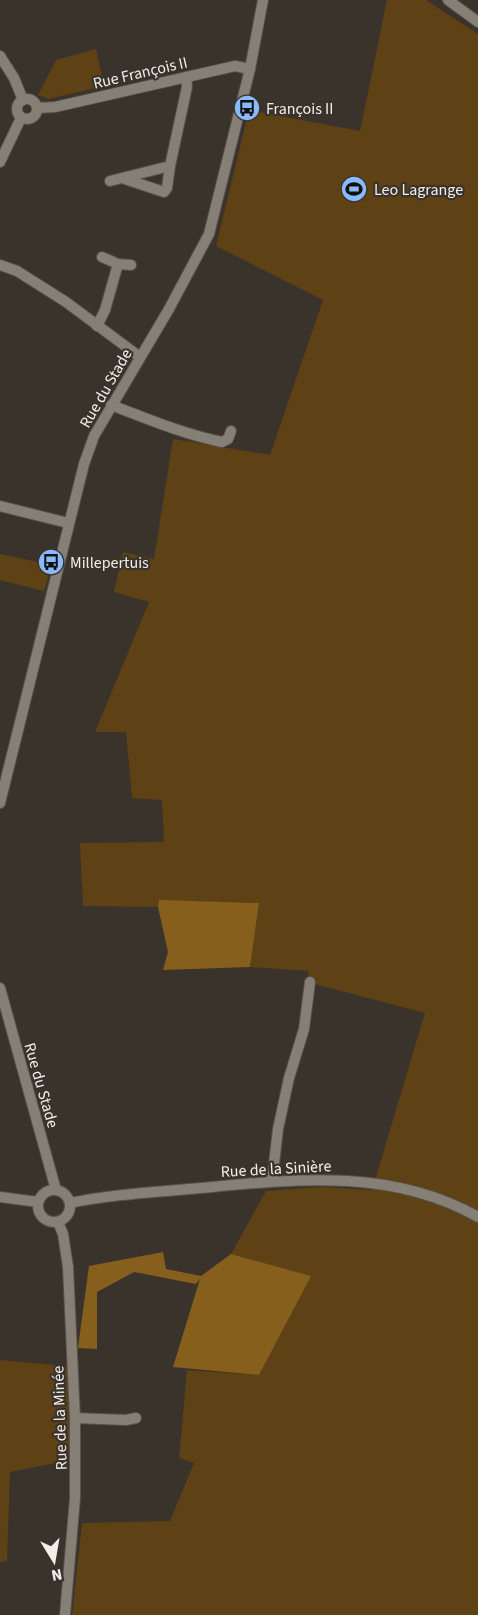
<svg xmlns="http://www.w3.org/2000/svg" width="478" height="1615" font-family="'Source Sans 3',sans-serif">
<rect width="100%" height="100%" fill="#3a332b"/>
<!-- green -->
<g fill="#5e4114">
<polygon points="387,0 426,0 478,34 478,1615 72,1615 82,1523 170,1521 194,1463 179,1458 187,1370 259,1375 310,1276 231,1254 266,1191 322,1187 372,1190 425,1013 307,982 309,971 250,967 259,903 159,901 158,907 83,906 80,843 164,842 162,800 132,798 126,732 95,732 149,602 114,592 123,552 154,559 173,439 270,455 323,300 216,246 249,110 360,131"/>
<polygon points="96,49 104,86 49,99 38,95 56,60"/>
<polygon points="0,554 52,565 44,591 0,580"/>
<polygon points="0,1360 67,1366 71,1460 10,1472 7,1561 0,1562"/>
</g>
<!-- forest -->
<g fill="#875f1d">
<polygon points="159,900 259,903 250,967 163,970 168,952 158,907"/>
<polygon points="163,1252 166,1269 201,1276 231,1254 311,1276 259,1375 173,1367 200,1279 196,1284 134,1272 97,1292 97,1349 78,1348 89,1266"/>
</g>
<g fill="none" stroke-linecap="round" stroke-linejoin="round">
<!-- minor casing -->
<g stroke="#57524b" stroke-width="12">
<g id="minor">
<polyline points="448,0 478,22"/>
<polyline points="0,56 14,78 23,100"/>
<circle cx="27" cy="109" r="10"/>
<polyline points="37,108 55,107 235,66 250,69"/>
<polyline points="0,162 21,118"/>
<polyline points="125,179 164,192 167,188 170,166"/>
<polyline points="110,181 170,166 187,87 186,77"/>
<polyline points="102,257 118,264 131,265"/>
<polyline points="0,265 17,271 66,302 140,357"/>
<polyline points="97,326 105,310 118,264"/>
<path d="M111 405C148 419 183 434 222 442L228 439 231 431"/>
<polyline points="0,506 68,523"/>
<polyline points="0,803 84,464 94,436 169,309 209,234 250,69 263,0"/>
<polyline points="0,988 56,1190"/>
<polyline points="272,1181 278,1129 289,1078 304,1029 310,982"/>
<circle cx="54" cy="1206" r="16"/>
<polyline points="0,1197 38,1202"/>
<path d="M70 1203C113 1194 157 1192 201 1188 296 1179 392 1168 478 1217"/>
<polyline points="58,1222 63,1234 68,1267 75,1418 75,1498 65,1615"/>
<polyline points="75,1418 126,1420 136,1418"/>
</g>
</g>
<!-- minor -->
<use href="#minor" stroke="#867f75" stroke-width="10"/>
</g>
<!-- icons -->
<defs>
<g id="bus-disc" transform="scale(1.35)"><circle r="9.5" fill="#88bafc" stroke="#3a332b"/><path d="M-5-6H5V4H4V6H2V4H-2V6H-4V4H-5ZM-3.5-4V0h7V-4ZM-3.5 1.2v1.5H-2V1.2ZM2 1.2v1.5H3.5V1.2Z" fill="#111"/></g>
<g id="stadium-disc" transform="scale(1.35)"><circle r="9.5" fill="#88bafc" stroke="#3a332b"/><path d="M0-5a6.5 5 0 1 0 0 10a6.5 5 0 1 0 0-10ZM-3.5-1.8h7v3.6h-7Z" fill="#111"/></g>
</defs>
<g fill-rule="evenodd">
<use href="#bus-disc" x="247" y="108"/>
<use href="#stadium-disc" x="354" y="189"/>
<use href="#bus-disc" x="51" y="562"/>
</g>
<g text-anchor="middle" stroke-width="4.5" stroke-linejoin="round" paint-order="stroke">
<!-- street labels -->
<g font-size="16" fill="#f2eee9" stroke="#3a332b">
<text transform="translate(140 72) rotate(-13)" y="6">Rue François II</text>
<text transform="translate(105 388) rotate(-60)" y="6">Rue du Stade</text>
<text transform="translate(42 1085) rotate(74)" y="6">Rue du Stade</text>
<text transform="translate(276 1168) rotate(-3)" y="6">Rue de la Sinière</text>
<text transform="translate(59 1418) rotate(-92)" y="6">Rue de la Minée</text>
</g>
<!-- poi labels -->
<g font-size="16" fill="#f2eee9" stroke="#3a332b" text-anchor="start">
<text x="266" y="114">François II</text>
<text x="374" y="195">Leo Lagrange</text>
<text x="70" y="568">Millepertuis</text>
</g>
</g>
<!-- north arrow -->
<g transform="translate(54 1561) rotate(169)" stroke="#3a332b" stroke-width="4.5" paint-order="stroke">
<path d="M0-4.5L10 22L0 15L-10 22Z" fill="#f2eee9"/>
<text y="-9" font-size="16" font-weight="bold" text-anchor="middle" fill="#f2eee9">N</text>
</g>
</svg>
